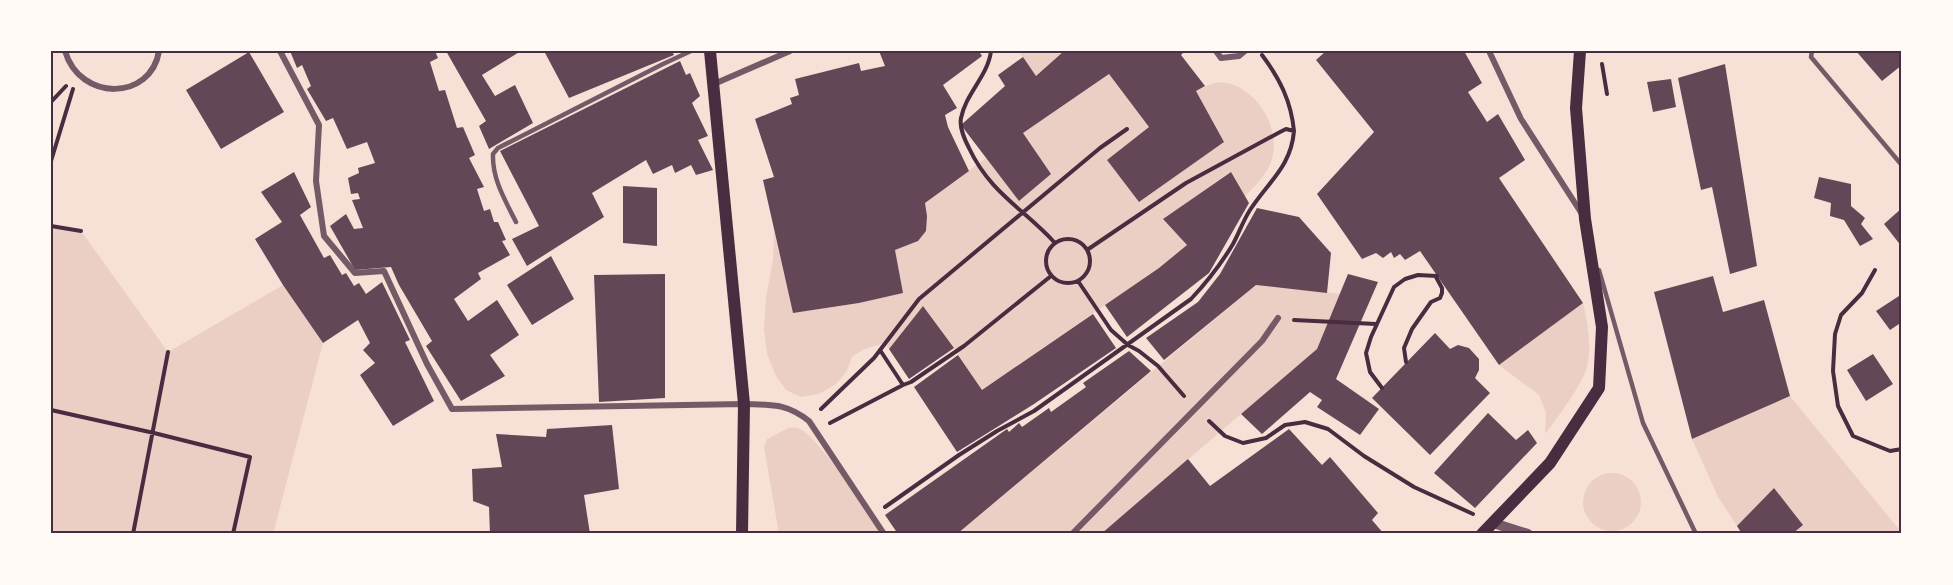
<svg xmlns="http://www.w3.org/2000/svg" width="1953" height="585" font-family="Cabin,sans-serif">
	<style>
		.green { fill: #ebcfc5 }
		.building { fill: #644757 }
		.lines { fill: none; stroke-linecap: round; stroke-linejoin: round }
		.path { stroke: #4a2c40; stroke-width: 4 }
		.service { stroke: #755966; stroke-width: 4.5 }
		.minor { stroke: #755966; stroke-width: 6 }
		.tertiary { stroke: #755966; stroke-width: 10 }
		.secondary { stroke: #4a2c40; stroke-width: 12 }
		.neatline { fill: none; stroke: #4a2c40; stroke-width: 2 }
	</style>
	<rect width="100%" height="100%" fill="#f7e1d7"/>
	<path class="green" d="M 1018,51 L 1064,51 L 1036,76 Z
		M 1109,74 L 1149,127 L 1107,160 L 1139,202 L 1224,142 L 1196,91 C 1206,86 1216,80 1227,83 C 1257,89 1281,128 1272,159 C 1267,174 1256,186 1245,196 L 1230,172 L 1163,219 L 1187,245 L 1159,268 L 982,390 L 954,348 L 923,306 L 889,349 L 885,343 L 864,349 L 852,357 L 847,371 L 836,384 L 819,394 L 801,397 L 786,390 L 776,376 L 767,354 L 764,329 L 766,297 L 773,260 L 774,232 L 793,313 L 859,303 L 902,293 L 895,250 C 929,237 926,238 925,203 L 986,158 L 1019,201 L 1051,174 L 1023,133 Z
		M 51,226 L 81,231 L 168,352 L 283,285 L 323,343 L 273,534 L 51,534 Z
		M 1256,285 L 1341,294 L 1317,349 L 1101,534 L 957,534 Z
		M 1583,303 C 1588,324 1592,345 1587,367 C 1584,382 1556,420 1545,434 L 1546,413 L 1539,395 L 1499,365 Z
		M 1790,396 L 1902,533 L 1902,534 L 1792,534 L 1802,524 L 1774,488 L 1737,526 L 1718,497 L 1692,439 Z
		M 788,428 C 791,428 795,427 798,428 C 817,434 869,514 883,534 L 779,534 L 764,447 L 767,439 Z
		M1583 502a29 29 0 1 1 58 0a29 29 0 1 1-58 0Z"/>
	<path class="building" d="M 290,51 L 435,51 L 438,58 L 430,62 L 439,91 L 445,90 L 457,128 L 463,127 L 475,155 L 469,158 L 484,187 L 477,189 L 484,211 L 490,209 L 494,222 L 498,222 L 506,240 L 502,241 L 510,255 L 478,273 L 481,279 L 454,299 L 468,321 L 497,300 L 519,335 L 490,355 L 505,376 L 461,401 L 426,346 L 432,341 L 399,285 L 391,267 L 355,270 L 330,226 L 346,214 L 354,229 L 363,228 L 352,200 L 360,199 L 358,193 L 351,194 L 348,178 L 359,173 L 358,168 L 375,163 L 367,142 L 347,149 L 333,118 L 326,121 L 307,89 L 311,86 L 302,65 L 297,68 Z
		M 446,51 L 521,51 L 482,75 L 495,96 L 515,85 L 533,123 L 489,149 L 479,126 L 486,121 Z
		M 544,51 L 672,51 L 674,55 L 569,98 Z
		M 879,51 L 979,51 L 982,56 L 943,85 L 957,108 L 945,115 L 948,127 L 969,171 L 925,203 L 927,216 L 926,231 L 918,241 L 895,250 L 903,293 L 859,303 L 793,313 L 763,180 L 774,177 L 755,119 L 792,104 L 790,98 L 799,95 L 795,79 L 859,63 L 861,71 L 885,66 Z
		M 1064,51 L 1185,51 L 1181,55 L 1205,86 L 1196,91 L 1224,142 L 1139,202 L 1107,160 L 1149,127 L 1109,74 L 1023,133 L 1051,174 L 1019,201 L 961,125 L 1005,86 L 998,75 L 1023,57 L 1036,76 Z
		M 1326,51 L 1464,51 L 1482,83 L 1468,92 L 1487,122 L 1498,114 L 1525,160 L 1499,178 L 1583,303 L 1499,365 L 1420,251 L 1405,260 L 1400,254 L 1394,258 L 1391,252 L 1383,258 L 1376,253 L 1362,259 L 1317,194 L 1374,132 L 1316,60 Z
		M 1856,51 L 1902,51 L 1902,65 L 1882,81 Z
		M 249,52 L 284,112 L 221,149 L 186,90 Z
		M 680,61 L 686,75 L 690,73 L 700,96 L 692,103 L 708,136 L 698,140 L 713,170 L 696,175 L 691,165 L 675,173 L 672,165 L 653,174 L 646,160 L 592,193 L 604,217 L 527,266 L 512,239 L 539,226 L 500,151 Z
		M 1725,64 L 1757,266 L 1730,274 L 1712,187 L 1701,190 L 1678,78 Z
		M 1671,79 L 1676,107 L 1653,112 L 1647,82 Z
		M 294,172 L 311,207 L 300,215 L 324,258 L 330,255 L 342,275 L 346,273 L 354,286 L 359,283 L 366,294 L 382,282 L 410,340 L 405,342 L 434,401 L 393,426 L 360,375 L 375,363 L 363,350 L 370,343 L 358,320 L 323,343 L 283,285 L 255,239 L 282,222 L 261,192 Z
		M 1231,172 L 1249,203 L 1209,273 L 1127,337 L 1105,305 L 1159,268 L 1187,245 L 1163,219 Z
		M 1819,177 L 1851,184 L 1851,206 L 1865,218 L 1861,224 L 1873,239 L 1860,246 L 1844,220 L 1830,216 L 1831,203 L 1814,198 Z
		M 623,186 L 657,188 L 657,246 L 623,243 Z
		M 1257,208 L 1299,217 L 1331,253 L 1327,293 L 1256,285 L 1164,360 L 1146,338 L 1198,302 L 1220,274 Z
		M 1902,208 L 1902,247 L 1884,224 Z
		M 551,256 L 574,299 L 532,325 L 507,285 Z
		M 665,274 L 665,398 L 599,402 L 594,275 Z
		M 1348,274 L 1378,282 L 1336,379 L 1379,409 L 1360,435 L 1317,407 L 1322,400 L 1310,392 L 1262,434 L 1241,414 L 1317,349 Z
		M 1713,276 L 1723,312 L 1764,300 L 1790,396 L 1692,439 L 1654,292 Z
		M 1902,294 L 1902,322 L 1890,330 L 1876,311 Z
		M 923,306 L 954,348 L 909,379 L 889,349 Z
		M 1093,314 L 1116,348 L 1034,404 L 957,452 L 914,387 L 958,355 L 982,390 Z
		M 1435,333 L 1450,349 L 1458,345 L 1469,348 L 1479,359 L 1479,370 L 1475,378 L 1490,393 L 1430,455 L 1372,398 Z
		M 1129,351 L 1151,371 L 957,534 L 898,534 L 885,515 L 1007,429 L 1009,432 L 1019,423 L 1022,427 L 1049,408 L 1051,412 L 1086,387 L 1083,383 Z
		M 1873,354 L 1893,384 L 1866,401 L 1847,370 Z
		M 1488,413 L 1516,440 L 1528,430 L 1537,443 L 1475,508 L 1434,473 Z
		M 612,425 L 619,489 L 584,495 L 590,534 L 490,534 L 489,507 L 473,501 L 472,469 L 502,467 L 496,434 L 546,437 L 547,429 Z
		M 1289,429 L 1322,465 L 1330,457 L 1378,513 L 1372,520 L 1384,534 L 1101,534 L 1188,459 L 1210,486 Z
		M 1774,488 L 1803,525 L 1792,534 L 1742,534 L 1737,526 Z"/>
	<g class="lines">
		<path class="path" d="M 991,51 C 988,76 966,93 961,118 C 959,128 965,140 969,148 C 990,193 1024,209 1055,243
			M 1262,55 C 1280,79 1291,101 1294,131
			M 1602,64 L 1607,94
			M 51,102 L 66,86
			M 51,161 L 73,89
			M 51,226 L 81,231
			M1046 261a22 22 0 1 1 44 0a22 22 0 1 1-44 0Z
			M 1875,270 L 1862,293 L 1841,315 L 1835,334 L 1833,371 L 1838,406 L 1853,436 L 1890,451 L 1902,449
			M 1078,281 L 1111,330 L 1128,345 L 1139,351 L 1158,366 L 1184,396
			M 1294,320 L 1376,324
			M 1406,362 L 1404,348 L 1412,329 L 1431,302 L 1440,298 L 1442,293 L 1442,288 L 1436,277
			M 903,385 L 911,382 L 964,346 L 1051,276
			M 1382,388 L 1370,372 L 1366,353 L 1371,337 L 1394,287 L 1405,279 L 1418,275 L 1437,276
			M 821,409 L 874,358 L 919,299 L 1100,148 L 1127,129
			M 51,410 L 154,433 L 250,457 L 233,534
			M 1209,421 L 1225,436 L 1243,443 L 1266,438 L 1285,425 L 1305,422 L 1328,429 L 1364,456 L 1414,487 L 1473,514
			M 830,423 L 903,385 L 880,350
			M 885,507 L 959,455 L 997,431 L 1034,411 L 1191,299 C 1207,282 1221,264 1233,244 C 1239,233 1243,221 1250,210 C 1268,182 1291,167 1294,131 L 1286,129 L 1280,132 L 1186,183 L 1087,250
			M 133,534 L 168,352"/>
		<path class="service" d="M 1812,51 L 1811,57 L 1900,163
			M 516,222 C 505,200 492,179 493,154 L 498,148 L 663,64 L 691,51
			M 1599,270 L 1643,423 L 1696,534"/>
		<path class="minor" d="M 65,51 C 80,102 151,101 159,51
			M 280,51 L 319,125 L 316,181 L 324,236 L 355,273 L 384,271 L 427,364 L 452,409 L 744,404 C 772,405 786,403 809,421 L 884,534
			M 1216,51 L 1221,58 L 1239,56 L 1245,51
			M 1489,51 L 1521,119 L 1582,214
			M 714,84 L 790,51
			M 1072,534 L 1262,341 L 1278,318"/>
		<path class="tertiary" d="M 1493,523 L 1528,534"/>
		<path class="secondary" d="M 710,51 L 744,404 L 742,534
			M 1482,534 L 1550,463 L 1599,388 L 1602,327 L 1585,219 L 1576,108 L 1580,51"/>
	</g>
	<rect width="1953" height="585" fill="none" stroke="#fffaf5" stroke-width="105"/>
	<rect x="52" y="52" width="1848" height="480" class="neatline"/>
</svg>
